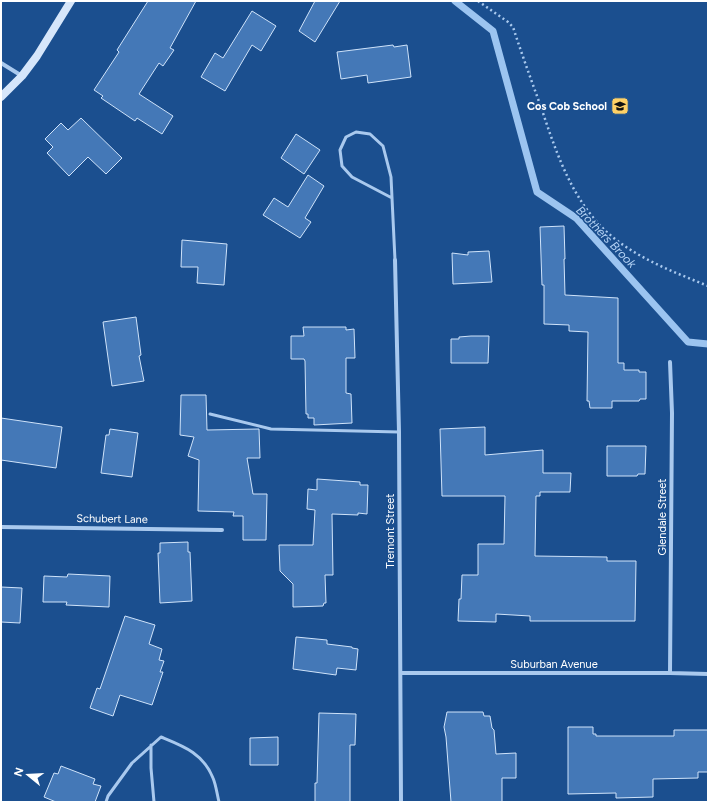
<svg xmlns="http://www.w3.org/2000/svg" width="709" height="803" font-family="Figtree,sans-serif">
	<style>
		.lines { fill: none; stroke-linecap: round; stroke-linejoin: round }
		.stream { stroke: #9cc4f0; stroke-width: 7 }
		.building { fill: #4478b7; stroke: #cfe3fa }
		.path { stroke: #a9c9ee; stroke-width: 2.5; stroke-dasharray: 2 3; stroke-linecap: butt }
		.lane { stroke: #a9c9ee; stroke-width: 3 }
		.street { stroke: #a9c9ee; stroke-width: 4 }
		.secondary { stroke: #d6e6fa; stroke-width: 8 }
		.labels { text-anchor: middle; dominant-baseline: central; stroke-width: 3; stroke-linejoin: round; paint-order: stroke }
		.poi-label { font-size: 11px; font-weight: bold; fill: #fff; stroke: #1b4f8f; text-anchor: end }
		.street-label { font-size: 11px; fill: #fff; stroke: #1b4f8f }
		.water-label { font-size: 12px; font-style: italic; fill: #b5d3f5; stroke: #1b4f8f }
	</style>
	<rect width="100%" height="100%" fill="#1b4f8f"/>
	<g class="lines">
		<path class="stream" d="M 455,1 L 493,31 L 537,192 L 576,218 L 688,342 L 708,344"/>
	</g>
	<path class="building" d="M 148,1 L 196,1 L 170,48 L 174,50 L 163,66 L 159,63 L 139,94 L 173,116 L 162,134 L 137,118 L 135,121 L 101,98 L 103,96 L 94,90 L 119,52 L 117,50 Z
		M 315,1 L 340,1 L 315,42 L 299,31 Z
		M 252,11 L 276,26 L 261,51 L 252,45 L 225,91 L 201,77 L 215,53 L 223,58 Z
		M 393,45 L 394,47 L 407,45 L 411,77 L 368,83 L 367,75 L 341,79 L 337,52 Z
		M 81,118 L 122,158 L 106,174 L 88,157 L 69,176 L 47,153 L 53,147 L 45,139 L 61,123 L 68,130 Z
		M 296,134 L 320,150 L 304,174 L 281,158 Z
		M 308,175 L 324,186 L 305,218 L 311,222 L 300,238 L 263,215 L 274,198 L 288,207 Z
		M 564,226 L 565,259 L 564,259 L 565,295 L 618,298 L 618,363 L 624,363 L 624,370 L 639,370 L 639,372 L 646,372 L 646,399 L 640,399 L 639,401 L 612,401 L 612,408 L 590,408 L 589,401 L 587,401 L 588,332 L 569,331 L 569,325 L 544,324 L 544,285 L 542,285 L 540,227 Z
		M 182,240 L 227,244 L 224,285 L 197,283 L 198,267 L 181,267 Z
		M 489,251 L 492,282 L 453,284 L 452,253 L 468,255 L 468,252 Z
		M 136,317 L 141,355 L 139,356 L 144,381 L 112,386 L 103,322 Z
		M 303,327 L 346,327 L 346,330 L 354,329 L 355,358 L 346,358 L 346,393 L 351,394 L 352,423 L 314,425 L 314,418 L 308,418 L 308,414 L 306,414 L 305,361 L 304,359 L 291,359 L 291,336 L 304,336 Z
		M 471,336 L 489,336 L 488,363 L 451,363 L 451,339 L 459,339 L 459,337 Z
		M 181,395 L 206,395 L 207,430 L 259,429 L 260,458 L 247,458 L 253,494 L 267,494 L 266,540 L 243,540 L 243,516 L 233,516 L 234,512 L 198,511 L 199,460 L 188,456 L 194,437 L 180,435 Z
		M 1,418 L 62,427 L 56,468 L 1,460 Z
		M 485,427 L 485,455 L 543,450 L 543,473 L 571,473 L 570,492 L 540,492 L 540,496 L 536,496 L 535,556 L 607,557 L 607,561 L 636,561 L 635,621 L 530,621 L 530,616 L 496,614 L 496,622 L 458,621 L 459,599 L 461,599 L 462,575 L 478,575 L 478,544 L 504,544 L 505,496 L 442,496 L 440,429 Z
		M 110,429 L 138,433 L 132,477 L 101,473 L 106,435 L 109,435 Z
		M 607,446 L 646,446 L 645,474 L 638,474 L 637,476 L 607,476 Z
		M 317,479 L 360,482 L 360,485 L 368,485 L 367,514 L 358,513 L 358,515 L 332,514 L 333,575 L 325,575 L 326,603 L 324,603 L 323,606 L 293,607 L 293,584 L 280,571 L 279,545 L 313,545 L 315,510 L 307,509 L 308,489 L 317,490 Z
		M 188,542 L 188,552 L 190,552 L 192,601 L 160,603 L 158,553 L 160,553 L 160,543 Z
		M 68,574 L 110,576 L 109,607 L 66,605 L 67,602 L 43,602 L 44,576 L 67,577 Z
		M 1,587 L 22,588 L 20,623 L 1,622 Z
		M 125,616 L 155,625 L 149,644 L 162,649 L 159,660 L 164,661 L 160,672 L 163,672 L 152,705 L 120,695 L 113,716 L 90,708 L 97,688 L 100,689 Z
		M 296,637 L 327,640 L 327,644 L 352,647 L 352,648 L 358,649 L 356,670 L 337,668 L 336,675 L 293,669 Z
		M 447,712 L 483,712 L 484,716 L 490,716 L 492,728 L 494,730 L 496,754 L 516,753 L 516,778 L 502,778 L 502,802 L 451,802 L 446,737 L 444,727 Z
		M 319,713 L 356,714 L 355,745 L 350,745 L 350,802 L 315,802 L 315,783 L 317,783 Z
		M 568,727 L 593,727 L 593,734 L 596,734 L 596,736 L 674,736 L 674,730 L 708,730 L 708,772 L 698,772 L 698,778 L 653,779 L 653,797 L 616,798 L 616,793 L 568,794 Z
		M 278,737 L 278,765 L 250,765 L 250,738 Z
		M 61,766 L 95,779 L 93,784 L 101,786 L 95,802 L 56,802 L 44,797 L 54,773 L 58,774 Z"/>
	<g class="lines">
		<path class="path" d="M 478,1 L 508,22 L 513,27 C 522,55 532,82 542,110 C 557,155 573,202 609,234 C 638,259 674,272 708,286"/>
		<path class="lane" d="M 392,198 L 352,177 L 342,166 L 340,150 L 346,137 L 356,132 L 370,134 L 383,146 L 391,177 L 392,198 L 395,260
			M 210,414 L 271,429 L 399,432
			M 151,745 L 151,768 L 154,802
			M 106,802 L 108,796 L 132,763 L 161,737 C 183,746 203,753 213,778 C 216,785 217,794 219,802"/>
		<path class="street" d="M 1,63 L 22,76
			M 395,260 L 399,432 L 401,802
			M 670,362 L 672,413 L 670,673
			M 1,527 L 222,530
			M 401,673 L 670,673 L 708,674"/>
		<path class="secondary" d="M 1,97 L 22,76 L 37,56 L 71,1"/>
	</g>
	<defs>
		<symbol id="school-square" viewBox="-11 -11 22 22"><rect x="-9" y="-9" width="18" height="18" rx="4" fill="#ffd166" stroke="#1b4f8f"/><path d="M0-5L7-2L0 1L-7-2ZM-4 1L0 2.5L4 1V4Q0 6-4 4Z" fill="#111"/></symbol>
	</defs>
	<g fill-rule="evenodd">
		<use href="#school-square" x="610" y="96" width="20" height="20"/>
	</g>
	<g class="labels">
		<g class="poi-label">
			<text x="607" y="106">Cos Cob School</text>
		</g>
		<g class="street-label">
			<text transform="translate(662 517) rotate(-90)">Glendale Street</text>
			<text transform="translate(112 519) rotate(1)">Schubert Lane</text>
			<text transform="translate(390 531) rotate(-90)">Tremont Street</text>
			<text x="554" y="664">Suburban Avenue</text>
		</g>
		<g class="water-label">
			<text transform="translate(606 237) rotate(46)">Brothers Brook</text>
		</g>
	</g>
	<rect width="709" height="803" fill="none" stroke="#ffffff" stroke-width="4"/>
	<g transform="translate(28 775) rotate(288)" stroke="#1b4f8f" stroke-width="3" paint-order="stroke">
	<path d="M0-3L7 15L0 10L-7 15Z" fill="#ffffff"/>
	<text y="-6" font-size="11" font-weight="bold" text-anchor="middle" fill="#ffffff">N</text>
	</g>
</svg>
